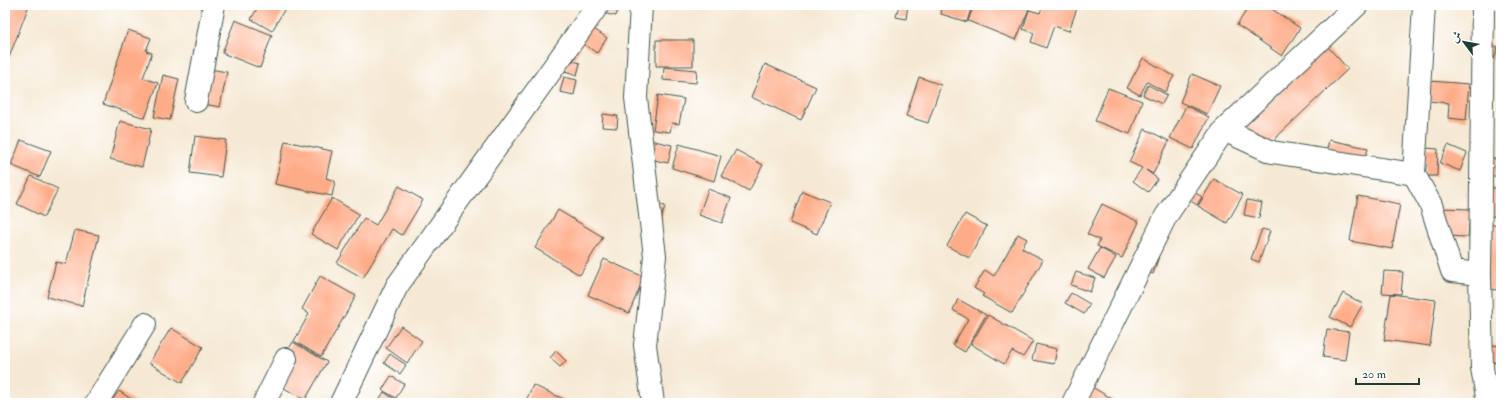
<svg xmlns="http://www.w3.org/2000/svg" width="1506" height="408" font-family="'IM FELL Double Pica',Amiri,serif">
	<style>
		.building { fill: #feab87 }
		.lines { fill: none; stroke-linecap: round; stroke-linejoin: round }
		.minor-casing { stroke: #3f574c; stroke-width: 24 }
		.minor { stroke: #fff; stroke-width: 22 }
	</style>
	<rect width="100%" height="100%" fill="#fff"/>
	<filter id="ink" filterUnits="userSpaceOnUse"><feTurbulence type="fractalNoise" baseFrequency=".025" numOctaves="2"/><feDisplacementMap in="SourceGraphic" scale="8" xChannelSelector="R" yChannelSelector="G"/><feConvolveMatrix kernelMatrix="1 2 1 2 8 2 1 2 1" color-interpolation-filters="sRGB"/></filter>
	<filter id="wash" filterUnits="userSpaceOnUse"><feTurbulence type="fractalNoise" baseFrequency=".012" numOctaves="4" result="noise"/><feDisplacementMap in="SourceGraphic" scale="16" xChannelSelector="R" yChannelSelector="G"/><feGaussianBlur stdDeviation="0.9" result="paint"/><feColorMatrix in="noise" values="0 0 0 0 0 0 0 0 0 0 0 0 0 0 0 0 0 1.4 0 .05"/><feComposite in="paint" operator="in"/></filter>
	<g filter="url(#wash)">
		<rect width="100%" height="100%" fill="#f6e9d4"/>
		<g id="blocks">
			<path class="building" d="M 5,5 L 29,5 L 5,68 Z
				M 259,5 L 287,5 L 272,31 L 251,19 Z
				M 594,5 L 619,5 L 616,16 L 593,11 Z
				M 899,5 L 908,5 L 906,19 L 896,17 Z
				M 943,5 L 972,5 L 967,22 L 941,14 Z
				M 974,5 L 1019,5 L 1029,9 L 1016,40 L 968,21 Z
				M 1043,5 L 1068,5 L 1077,8 L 1069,31 L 1054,26 L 1046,48 L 1031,42 L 1034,33 L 1023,29 L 1029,10 L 1040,13 Z
				M 1250,5 L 1266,5 L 1300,28 L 1282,56 L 1237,25 Z
				M 235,20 L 272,35 L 260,68 L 222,53 Z
				M 584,22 L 607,38 L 597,53 L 574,38 Z
				M 128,30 L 151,38 L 146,51 L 152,53 L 143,78 L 158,83 L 145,118 L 103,104 Z
				M 656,40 L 693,40 L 693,66 L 656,66 Z
				M 572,44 L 580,49 L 573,61 L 580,63 L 577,75 L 565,71 L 568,59 L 573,61 L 565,56 Z
				M 1488,44 L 1498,47 L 1494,60 L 1484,57 Z
				M 1328,47 L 1348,69 L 1263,150 L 1242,128 Z
				M 1143,58 L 1174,76 L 1165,92 L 1147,82 L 1140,95 L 1127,88 Z
				M 765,64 L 816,87 L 801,120 L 751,97 Z
				M 198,67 L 227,72 L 220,107 L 191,102 Z
				M 664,67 L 697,70 L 696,83 L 663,80 Z
				M 1192,74 L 1220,86 L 1207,114 L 1180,102 Z
				M 163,75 L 179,79 L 170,120 L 154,117 Z
				M 564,77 L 577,80 L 574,95 L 560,92 Z
				M 919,77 L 941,85 L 928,123 L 906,116 Z
				M 1430,81 L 1469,84 L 1466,120 L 1448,118 L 1449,103 L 1428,101 Z
				M 1148,85 L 1167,95 L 1162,104 L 1143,95 Z
				M 1108,88 L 1142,101 L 1130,134 L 1095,121 Z
				M 658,95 L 684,99 L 679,124 L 672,123 L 670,132 L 653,130 Z
				M 1186,106 L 1209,117 L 1193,149 L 1170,138 Z
				M 603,114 L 618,116 L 617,128 L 602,127 Z
				M 120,121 L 151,129 L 142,167 L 110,159 Z
				M 1145,129 L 1169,141 L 1153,174 L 1146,170 L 1158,179 L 1148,192 L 1133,181 L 1142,168 L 1129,162 Z
				M 195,136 L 226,140 L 221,177 L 190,173 Z
				M 21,140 L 51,151 L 40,177 L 11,165 Z
				M 650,140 L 672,145 L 668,163 L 645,158 Z
				M 1329,140 L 1368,148 L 1363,170 L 1324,163 Z
				M 285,141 L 332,151 L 326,178 L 335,181 L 332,196 L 275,184 Z
				M 679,144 L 721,156 L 714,181 L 672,168 Z
				M 1448,145 L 1467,153 L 1460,171 L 1440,163 Z
				M 1426,148 L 1438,149 L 1437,176 L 1425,176 Z
				M 736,150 L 763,165 L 749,191 L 721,176 Z
				M 1489,158 L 1501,160 L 1501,177 L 1487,175 Z
				M 31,176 L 58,189 L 44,217 L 17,204 Z
				M 1214,179 L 1243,195 L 1227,223 L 1198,206 Z
				M 399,186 L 423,200 L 402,235 L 392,229 L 363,278 L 337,263 L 364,218 L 376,225 Z
				M 1482,186 L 1501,189 L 1499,217 L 1478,214 Z
				M 1188,188 L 1202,197 L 1197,205 L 1183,196 Z
				M 708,189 L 731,198 L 722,223 L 699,215 Z
				M 802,191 L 830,202 L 817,234 L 790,223 Z
				M 1358,196 L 1400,204 L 1392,249 L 1350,241 Z
				M 332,198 L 359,214 L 338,250 L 311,234 Z
				M 1247,200 L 1262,203 L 1259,218 L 1244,215 Z
				M 654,203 L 665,206 L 660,224 Z
				M 1102,204 L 1139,222 L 1122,258 L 1097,246 L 1100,240 L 1087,234 Z
				M 1440,208 L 1470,209 L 1468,237 L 1439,236 Z
				M 558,210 L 603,237 L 580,275 L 535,248 Z
				M 965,214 L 987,226 L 969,258 L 947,246 Z
				M 1485,224 L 1501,225 L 1501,290 L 1481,289 Z
				M 1262,229 L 1270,231 L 1259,262 L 1251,259 Z
				M 75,230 L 99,235 L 82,306 L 47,297 L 56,262 L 66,264 Z
				M 1018,234 L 1027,239 L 1022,248 L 1043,260 L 1012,313 L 982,296 L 984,294 L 974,288 L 985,270 L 994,276 Z
				M 1100,248 L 1116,257 L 1104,278 L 1088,269 Z
				M 1149,252 L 1159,256 L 1153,274 L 1143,270 Z
				M 604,259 L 644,277 L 629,313 L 588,295 Z
				M 1384,271 L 1403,272 L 1401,294 L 1382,293 Z
				M 1076,272 L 1095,278 L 1090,292 L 1071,285 Z
				M 320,276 L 356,296 L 321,357 L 294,341 L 309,314 L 302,309 Z
				M 1071,293 L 1090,304 L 1084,314 L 1065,303 Z
				M 1343,293 L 1363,304 L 1350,327 L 1330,317 Z
				M 1391,294 L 1436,300 L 1430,346 L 1384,340 Z
				M 958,299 L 986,315 L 965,352 L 953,345 L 968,319 L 953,310 Z
				M 988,315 L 1033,341 L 1023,357 L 1012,351 L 1004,364 L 971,344 Z
				M 401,326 L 422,341 L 407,363 L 386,348 Z
				M 171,328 L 203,347 L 182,383 L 149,363 Z
				M 1327,329 L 1349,332 L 1345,360 L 1323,357 Z
				M 293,342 L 327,362 L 305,400 L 270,380 Z
				M 1036,344 L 1057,349 L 1054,364 L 1032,360 Z
				M 1483,344 L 1501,346 L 1501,363 L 1482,362 Z
				M 556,351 L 566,361 L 560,367 L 550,358 Z
				M 390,354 L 406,365 L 400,374 L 384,363 Z
				M 391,376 L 404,384 L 396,398 L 382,390 Z
				M 1087,384 L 1119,403 L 1076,403 Z
				M 533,385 L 572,403 L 525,403 Z
				M 119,391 L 137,403 L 110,403 Z
				M 384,392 L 400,403 L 377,403 Z"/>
		</g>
	</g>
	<g filter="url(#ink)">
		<use href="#blocks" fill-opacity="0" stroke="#3f574c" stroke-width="1"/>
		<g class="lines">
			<defs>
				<path id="minor" d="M 641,5 L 636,98 L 655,256 L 645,345 L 653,403
					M 1424,5 L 1414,174 L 1431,205 L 1452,271 L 1480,274
					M 1483,5 L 1480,274 L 1482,368 L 1488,403
					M 196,101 L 214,5
					M 1224,130 L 1272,152 L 1414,174
					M 96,403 L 145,324
					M 264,403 L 286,359
					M 341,403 L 397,286 L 598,5
					M 1073,403 L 1166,216 L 1224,130 L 1357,5"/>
			</defs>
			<use href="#minor" class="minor-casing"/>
			<use href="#minor" class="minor"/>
		</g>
	</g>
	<rect width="1506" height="408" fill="none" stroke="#fff" stroke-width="20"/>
	<g transform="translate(1464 42) rotate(302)" stroke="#ffffff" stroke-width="3" paint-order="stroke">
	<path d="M0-3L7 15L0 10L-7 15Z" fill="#1f3d34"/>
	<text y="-6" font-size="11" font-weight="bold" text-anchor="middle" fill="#1f3d34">ش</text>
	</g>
	<path d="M1356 378v6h63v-6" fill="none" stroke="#1f3d34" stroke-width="2"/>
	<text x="1362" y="378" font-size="12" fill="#1f3d34" stroke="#ffffff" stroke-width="3" paint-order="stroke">20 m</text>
</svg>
